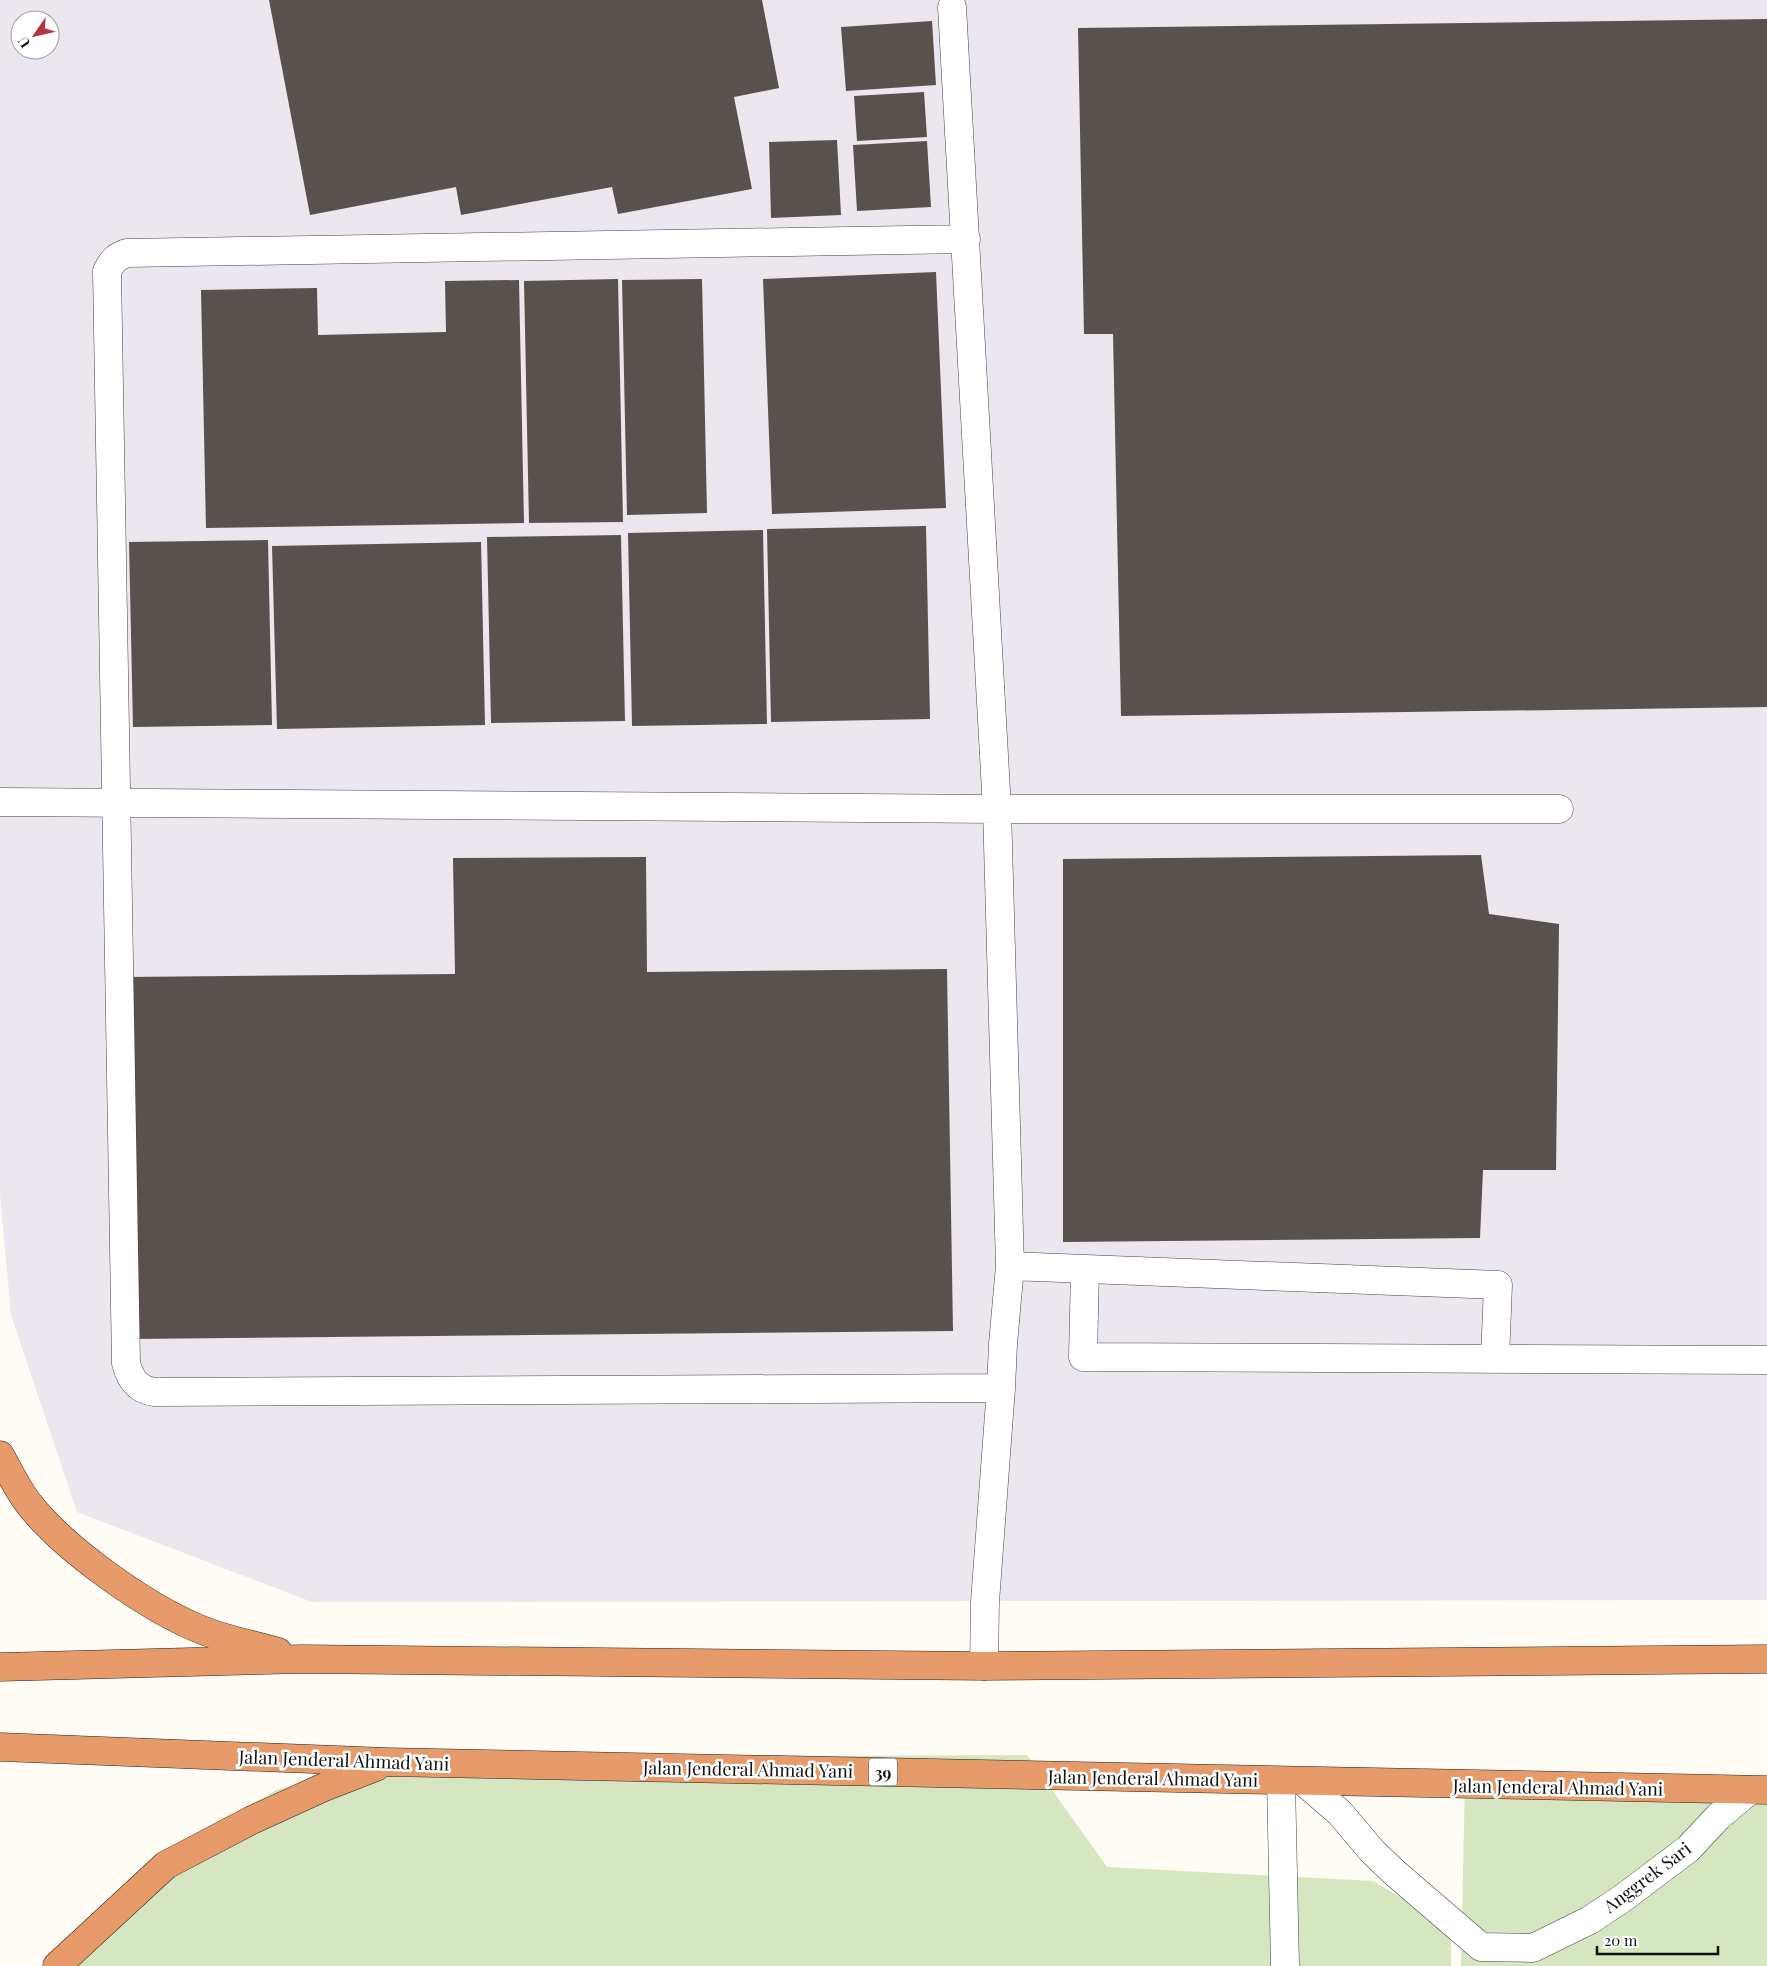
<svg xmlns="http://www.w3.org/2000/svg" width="1767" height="1966" font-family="'Playfair Display',serif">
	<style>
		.industrial { fill: #ece6ee; fill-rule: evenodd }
		.green { fill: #d6e6c0 }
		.building { fill: #58514e }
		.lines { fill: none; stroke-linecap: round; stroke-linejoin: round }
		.minor-casing { stroke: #434343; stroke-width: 29 }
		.highway-casing { stroke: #212121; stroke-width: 29 }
		.minor { stroke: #fff; stroke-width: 28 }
		.highway { stroke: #e79b6a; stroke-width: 28 }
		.labels { text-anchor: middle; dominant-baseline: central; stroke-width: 5; stroke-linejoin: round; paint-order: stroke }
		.shield { fill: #fff; stroke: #585858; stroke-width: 1 }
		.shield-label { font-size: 16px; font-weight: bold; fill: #101010 }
		.street-label { font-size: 18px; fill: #101010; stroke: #fff }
	</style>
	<rect width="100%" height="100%" fill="#fefcf5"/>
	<path class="industrial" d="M 0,0 L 1767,0 L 1767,1600 L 312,1602 L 77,1512 L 11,1315 L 0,1194 ZM 20,20 L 50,20 L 50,50 L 20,50 Z"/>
	<path class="green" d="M 1027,1755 L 1107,1867 L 1373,1881 L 1451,1928 L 1451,1966 L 78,1966 L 193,1839 L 278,1789 L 514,1758 Z
		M 1767,1780 L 1767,1966 L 1461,1966 L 1465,1781 Z"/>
	<path class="building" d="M 269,0 L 762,0 L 779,88 L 734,97 L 752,189 L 618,214 L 612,187 L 461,215 L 456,187 L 310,215 Z
		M 1767,19 L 1767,707 L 1121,716 L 1113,334 L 1084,334 L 1078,28 Z
		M 932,21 L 936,85 L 846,91 L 841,27 Z
		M 924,92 L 927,137 L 857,141 L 854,96 Z
		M 837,140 L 841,215 L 771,218 L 769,142 Z
		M 927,141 L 931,207 L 857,211 L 853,145 Z
		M 936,272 L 946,508 L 772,514 L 763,279 Z
		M 618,279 L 623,522 L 529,523 L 524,281 Z
		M 702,279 L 707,513 L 627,515 L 622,280 Z
		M 519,280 L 524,523 L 206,528 L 201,290 L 317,288 L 318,335 L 446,332 L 445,281 Z
		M 926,526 L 930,719 L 771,722 L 767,529 Z
		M 763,530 L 767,724 L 632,726 L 628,533 Z
		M 621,535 L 625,721 L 491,723 L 487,537 Z
		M 268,540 L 272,725 L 133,727 L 129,542 Z
		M 481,542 L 485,725 L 277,729 L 272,546 Z
		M 1481,855 L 1489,914 L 1559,924 L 1556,1170 L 1483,1170 L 1480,1238 L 1063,1242 L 1063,859 Z
		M 646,857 L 647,972 L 947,969 L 953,1331 L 132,1339 L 127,977 L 455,974 L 453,858 Z"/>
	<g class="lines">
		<defs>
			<path id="minor" d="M 952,7 L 997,809 L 1010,1266 L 1003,1344 L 1001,1388 L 985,1602 L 984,1666
				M 966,239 L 127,253 C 117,256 112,261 107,271 L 126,1363 C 130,1379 138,1390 155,1392 L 1001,1388
				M 0,802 L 997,809 L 1559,809
				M 1010,1266 L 1498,1285 L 1495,1359
				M 1085,1270 L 1083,1357 L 1767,1360
				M 1281,1781 L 1285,1966
				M 1304,1782 L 1340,1813 L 1372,1851 L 1395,1873 L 1481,1947 L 1533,1948 L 1590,1920 L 1623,1898 L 1688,1849 L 1718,1817 L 1750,1790"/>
			<path id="highway" d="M 0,1455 C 9,1471 18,1490 29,1504 C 64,1549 145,1606 197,1628 C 222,1639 251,1644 278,1652
				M 0,1667 L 302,1659 L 984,1666 L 1767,1659
				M 0,1747 L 387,1762 L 1767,1790
				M 57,1966 L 166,1865 L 252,1820 L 322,1788 L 376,1767"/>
		</defs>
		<use href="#minor" class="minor-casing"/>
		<use href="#highway" class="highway-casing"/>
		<use href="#minor" class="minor"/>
		<use href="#highway" class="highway"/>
	</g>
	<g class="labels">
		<rect class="shield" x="869" y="1758.5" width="28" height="27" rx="4"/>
		<g class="shield-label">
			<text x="883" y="1772">39</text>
		</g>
		<g class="street-label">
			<text transform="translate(344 1760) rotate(2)">Jalan Jenderal Ahmad Yani</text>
			<text transform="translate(748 1769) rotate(1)">Jalan Jenderal Ahmad Yani</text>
			<text transform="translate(1153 1778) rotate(1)">Jalan Jenderal Ahmad Yani</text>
			<text transform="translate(1558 1787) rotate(1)">Jalan Jenderal Ahmad Yani</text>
			<text transform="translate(1647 1877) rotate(-37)">Anggrek Sari</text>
		</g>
	</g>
	<g transform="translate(35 35) rotate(236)"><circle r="24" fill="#ffffff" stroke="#9f9f9f"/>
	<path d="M0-4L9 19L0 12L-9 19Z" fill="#b53442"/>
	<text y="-8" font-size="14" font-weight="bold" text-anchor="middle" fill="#101010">U</text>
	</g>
	<path d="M1597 1946v8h121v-8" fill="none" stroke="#101010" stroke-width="2.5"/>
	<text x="1604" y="1946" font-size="15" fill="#101010" stroke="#ffffff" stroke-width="4" paint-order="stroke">20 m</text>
</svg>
